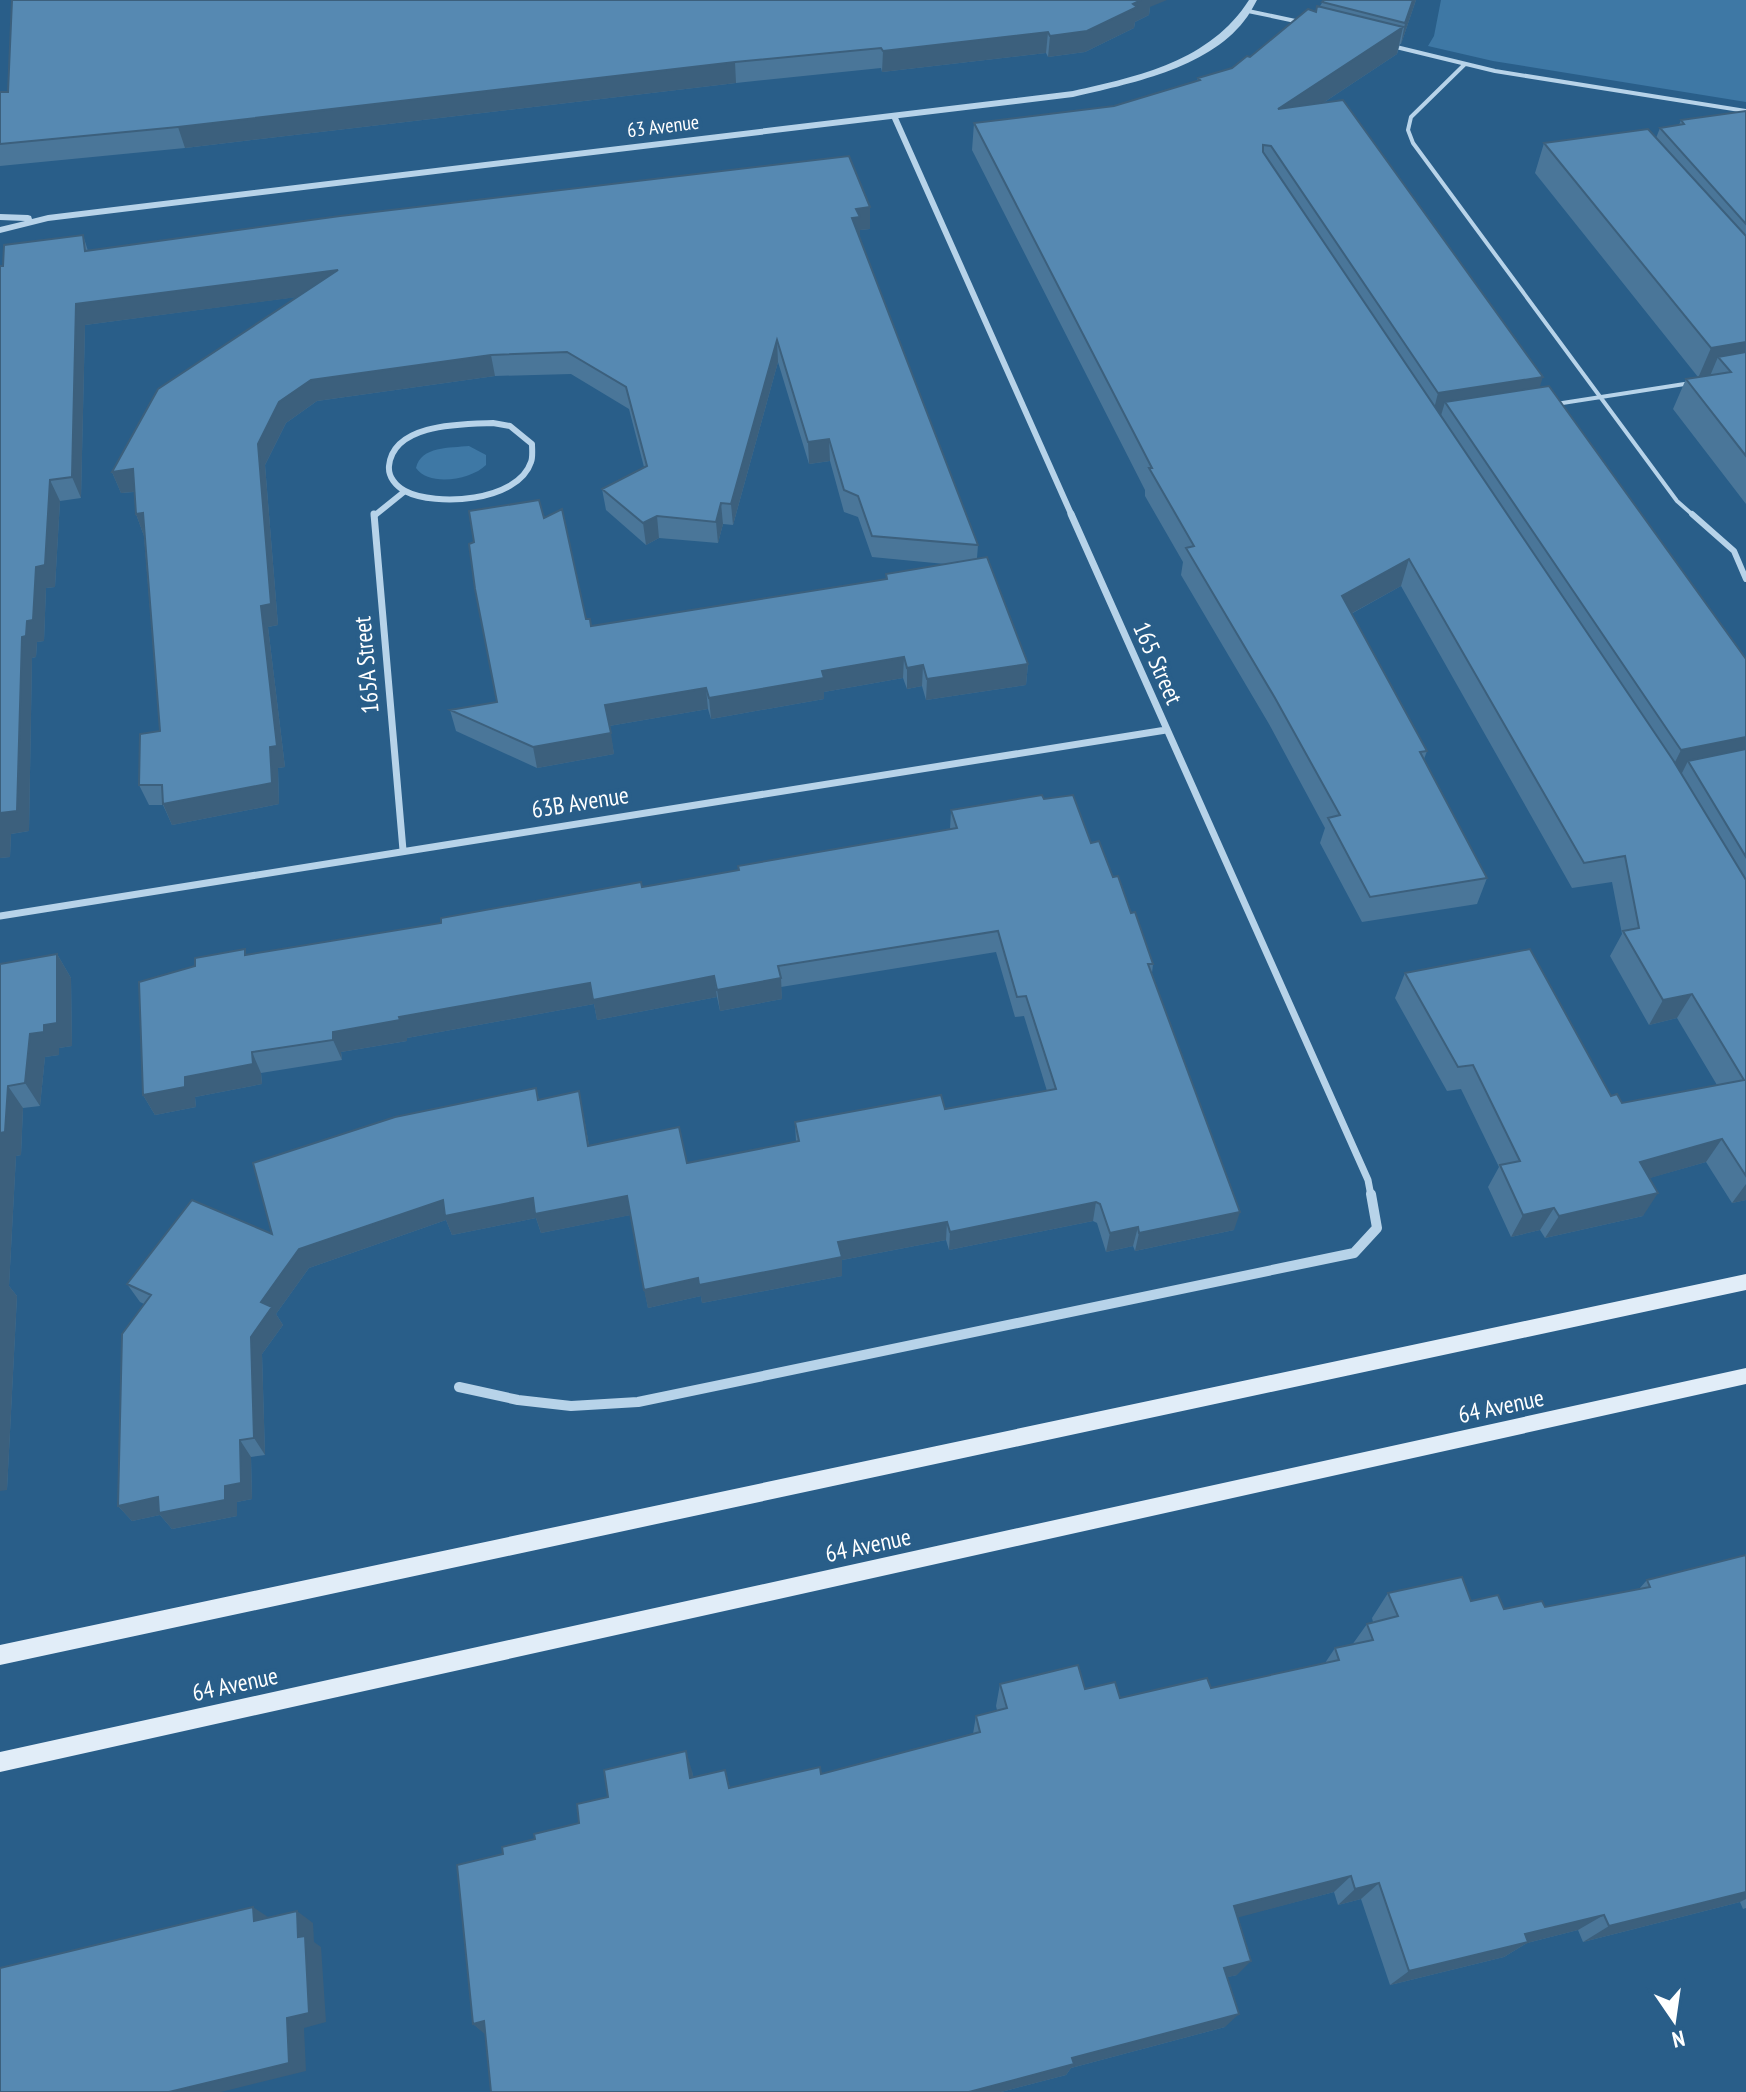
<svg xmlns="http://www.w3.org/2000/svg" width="1746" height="2092" font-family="'PT Sans Narrow',sans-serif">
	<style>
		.green { fill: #3e78a5 }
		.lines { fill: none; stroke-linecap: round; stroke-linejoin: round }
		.service-far1 { stroke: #b7d3e9; stroke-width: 4 }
		.service { stroke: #b7d3e9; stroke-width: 6 }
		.minor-far2 { stroke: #b7d3e9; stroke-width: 6 }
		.minor-far1 { stroke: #b7d3e9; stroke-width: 7 }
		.minor { stroke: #b7d3e9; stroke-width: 10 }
		.tertiary { fill: #b7d3e9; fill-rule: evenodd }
		.secondary { fill: #e1edf8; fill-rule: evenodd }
		.wall { fill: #4a7699 }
		.shaded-wall { fill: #3c607d }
		.building { fill: #5689b2; stroke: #3c607d; stroke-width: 2 }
		.labels { text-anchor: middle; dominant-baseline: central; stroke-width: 8; stroke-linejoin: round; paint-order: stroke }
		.far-street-label { font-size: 20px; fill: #fff; stroke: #295e89 }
		.street-label { font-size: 24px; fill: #fff; stroke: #295e89 }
	</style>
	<rect width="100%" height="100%" fill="#295e89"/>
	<path class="green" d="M 1441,0 L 1746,0 L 1746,102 L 1493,61 L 1428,46 L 1434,36 Z
		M 469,446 L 486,455 L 486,465 C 471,480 429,487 416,468 C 421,446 450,448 469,446 Z"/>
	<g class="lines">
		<path class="service-far1" d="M 1248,11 L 1300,22
			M 1392,46 L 1495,71 L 1746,111
			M 1464,65 L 1411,117 L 1408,130 L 1413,143 L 1677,501 L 1694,516
			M 1556,404 L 1691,383"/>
		<path class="service" d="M 1692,514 L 1734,551 L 1746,579"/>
		<path class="minor-far2" d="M 894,116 L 1072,516
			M 493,423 L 510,426 L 532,444 C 532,449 533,457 531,462 C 518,502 435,507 405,491 C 396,486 388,477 389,466 C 393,423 462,424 493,423 Z
			M 374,516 L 405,491"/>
		<path class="minor-far1" d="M 374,514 L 403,850
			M 1071,514 L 1368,1180 L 1371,1196
			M 0,916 L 1166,730"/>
		<path class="minor" d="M 459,1387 L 518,1400 L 571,1406 L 638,1402 L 1354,1253 L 1377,1228 L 1371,1194"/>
		<path class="tertiary" d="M 1249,0 L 1257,0 C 1253,7 1249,15 1244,21 C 1207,69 1128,84 1073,97 L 48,221 L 0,233 L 0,227 L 25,221 L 0,220 L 0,214 L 28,215 L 31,216 L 32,219 L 48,215 L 1073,91 C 1140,76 1210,61 1249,0 Z"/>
		<path class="secondary" d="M 1746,1274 L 1746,1290 L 0,1665 L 0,1645 Z
			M 1746,1368 L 1746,1384 L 0,1772 L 0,1752 Z"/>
	</g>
	<path class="wall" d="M 1324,0 L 1416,0 L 1401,44 L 1400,44 L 1397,54 L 1323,103 L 1746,659 L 1746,1200 L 1732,1203 L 1706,1162 L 1649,1178 L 1643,1216 L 1545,1238 L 1540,1230 L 1511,1237 L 1488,1187 L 1499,1167 L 1461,1089 L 1447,1091 L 1395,998 L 1405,973 L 1622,1103 L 1717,1085 L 1677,1018 L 1649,1025 L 1610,956 L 1622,934 L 1612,882 L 1572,888 L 1401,586 L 1351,614 L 1427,751 L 1424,759 L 1487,878 L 1477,904 L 1362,922 L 1320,843 L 1325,828 L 1269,724 L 1181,575 L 1183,562 L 1145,496 L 1145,490 L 972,150 L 974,123 L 1114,106 L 1197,81 L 1198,78 L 1232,68 L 1250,57 L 1316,12 Z
		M 1150,7 L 1149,15 L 1135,22 L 1134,28 L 1085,52 L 1048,57 L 1046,53 L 882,72 L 881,68 L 736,83 L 185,148 L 0,166 L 0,92 Z
		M 1746,111 L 1746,504 L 1673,409 L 1686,379 L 1698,377 L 1535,173 L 1544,143 L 1656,138 L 1660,128 L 1679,125 L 1681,120 Z
		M 870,207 L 870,229 L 860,230 L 860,238 L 978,545 L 977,558 L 1028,664 L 1026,685 L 926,700 L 922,686 L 907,689 L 903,678 L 824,692 L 824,699 L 711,719 L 708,709 L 609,726 L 614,754 L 537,768 L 456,731 L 450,710 L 497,702 L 544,518 L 586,619 L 591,626 L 886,579 L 886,574 L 945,564 L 872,557 L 858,517 L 844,512 L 830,461 L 809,464 L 778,362 L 733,525 L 723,524 L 718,543 L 659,538 L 646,545 L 606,510 L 602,489 L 644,467 L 629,409 L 571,374 L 495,376 L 317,401 L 286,423 L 265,465 L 278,625 L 268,627 L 285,767 L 278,768 L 279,804 L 172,825 L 163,805 L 149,805 L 139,785 L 160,731 L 144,536 L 136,514 L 134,492 L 121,493 L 112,472 L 296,297 L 85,325 L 81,498 L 60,501 L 55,587 L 46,588 L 44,641 L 37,642 L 36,657 L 32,658 L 29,831 L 11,834 L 10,857 L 0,858 L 83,235 L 88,251 Z
		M 1044,799 L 1091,843 L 1113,877 L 1153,964 L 1152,973 L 1234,1230 L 1135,1251 L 1133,1246 L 1106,1252 L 1097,1223 L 1093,1221 L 949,1250 L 946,1240 L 842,1260 L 842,1276 L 702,1303 L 701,1296 L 648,1308 L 630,1215 L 541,1233 L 536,1218 L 452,1235 L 446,1220 L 309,1268 L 276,1314 L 283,1325 L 262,1354 L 265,1455 L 251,1457 L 252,1499 L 237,1502 L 237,1516 L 172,1529 L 160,1515 L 132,1521 L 118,1506 L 144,1304 L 140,1302 L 127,1284 L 272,1234 L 536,1088 L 539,1100 L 579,1091 L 589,1145 L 687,1163 L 796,1142 L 795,1122 L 945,1109 L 1047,1091 L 1024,1016 L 1015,1017 L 996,952 L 781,987 L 782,999 L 720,1011 L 717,997 L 597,1020 L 594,1004 L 407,1038 L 407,1041 L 341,1052 L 342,1060 L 261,1073 L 262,1084 L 195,1097 L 196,1107 L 155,1115 L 143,1095 L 195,966 L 247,955 L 441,923 L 739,870 L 950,829 L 951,810 Z
		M 57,954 L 71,978 L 72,1046 L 59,1048 L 59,1055 L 45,1057 L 40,1106 L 23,1108 L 21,1155 L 16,1156 L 9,1286 L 17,1296 L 7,1490 L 0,964 Z
		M 1746,1555 L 1746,1908 L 1743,1909 L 1740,1902 L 1583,1942 L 1578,1930 L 1527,1943 L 1504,1957 L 1390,1985 L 1361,1899 L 1338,1905 L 1334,1892 L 1237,1917 L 1237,1975 L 1227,1977 L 1225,2027 L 1071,2068 L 1066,2075 L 1001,2092 L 491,2092 L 486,2034 L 473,2024 L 503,1854 L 535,1839 L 579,1823 L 608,1797 L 692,1771 L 693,1778 L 725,1770 L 730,1788 L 821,1774 L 973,1734 L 976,1716 L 997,1710 L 996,1706 L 1000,1684 L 1085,1689 L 1120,1698 L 1211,1688 L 1325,1663 L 1335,1648 L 1352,1645 L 1367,1624 L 1373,1622 L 1372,1618 L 1388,1593 L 1471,1601 L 1504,1609 L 1545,1607 L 1639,1589 L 1647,1580 Z"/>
	<path class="shaded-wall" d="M 1141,0 L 1167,0 L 1150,7 L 1149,15 L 1135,22 L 1134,28 L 1085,52 L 1048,57 L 1050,36 Z
		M 1413,0 L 1416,0 L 1401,44 L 1405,23 Z
		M 1403,27 L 1397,54 L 1273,136 L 1278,109 Z
		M 1048,32 L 1046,53 L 882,72 L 883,51 Z
		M 735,62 L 736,83 L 185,148 L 178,127 Z
		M 870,207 L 870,229 L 860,230 L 860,239 L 852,218 L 856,209 Z
		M 338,270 L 344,291 L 85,325 L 81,498 L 72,477 L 76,304 Z
		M 777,340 L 778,362 L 733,525 L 731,504 Z
		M 1746,342 L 1746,368 L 1718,357 L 1710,376 L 1698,378 L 1711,348 Z
		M 491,355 L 495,376 L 317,401 L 286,423 L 265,465 L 278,625 L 268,627 L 285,767 L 278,768 L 279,804 L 172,825 L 163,804 L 261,606 L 258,444 L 279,402 L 311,380 Z
		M 1543,377 L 1534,404 L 1445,402 L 1440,419 L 1431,421 L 1438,393 Z
		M 829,439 L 830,461 L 809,464 L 808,442 Z
		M 133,469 L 142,491 L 121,493 L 112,472 Z
		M 50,480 L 60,501 L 55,587 L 46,588 L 44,641 L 37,642 L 36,657 L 32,658 L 29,831 L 11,834 L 10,857 L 0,858 L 0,813 L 22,637 L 27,621 Z
		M 721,503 L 723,524 L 718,543 L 716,522 Z
		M 143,513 L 144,536 L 136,514 Z
		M 657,516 L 659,538 L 646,545 L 643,523 Z
		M 1409,559 L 1401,586 L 1334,623 L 1342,596 Z
		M 904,657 L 903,678 L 824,692 L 824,699 L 711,719 L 709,698 L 822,671 Z
		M 1028,664 L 1026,685 L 926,700 L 927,679 Z
		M 923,665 L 922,686 L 907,689 L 907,668 Z
		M 706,688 L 708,709 L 609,726 L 605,705 Z
		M 611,733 L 614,754 L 537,768 L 533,747 Z
		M 1746,737 L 1746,758 L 1688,761 L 1682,773 L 1668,776 L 1681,750 Z
		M 57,954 L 71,978 L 72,1046 L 59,1048 L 59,1055 L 45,1057 L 40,1106 L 25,1083 L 30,1034 L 44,1025 Z
		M 714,976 L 717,997 L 597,1020 L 594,1004 L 407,1038 L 407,1041 L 341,1052 L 342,1060 L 333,1040 L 333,1032 L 399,1017 L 590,983 Z
		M 781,978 L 782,999 L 720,1011 L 717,990 Z
		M 1692,994 L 1677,1018 L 1649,1025 L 1663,1000 Z
		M 252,1052 L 261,1073 L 262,1084 L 195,1097 L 196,1107 L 155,1115 L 143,1095 L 185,1077 Z
		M 8,1086 L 23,1108 L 21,1155 L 16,1156 L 9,1286 L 17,1296 L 7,1490 L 0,1491 L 0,1133 Z
		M 579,1091 L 583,1111 L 592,1165 L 588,1146 Z
		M 1722,1139 L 1706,1162 L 1626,1185 L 1640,1162 Z
		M 1746,1184 L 1746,1200 L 1732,1203 Z
		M 1658,1193 L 1643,1216 L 1545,1238 L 1559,1216 Z
		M 627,1196 L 631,1215 L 541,1233 L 536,1218 L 452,1235 L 446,1220 L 309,1268 L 276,1314 L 283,1325 L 262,1354 L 265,1455 L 254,1438 L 251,1337 L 261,1302 L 299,1249 L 443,1200 Z
		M 1096,1202 L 1093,1221 L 949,1250 L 950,1232 Z
		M 1554,1208 L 1540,1230 L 1511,1237 L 1523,1215 Z
		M 1240,1212 L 1234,1230 L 1135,1251 L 1139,1233 Z
		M 947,1222 L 946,1240 L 842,1260 L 842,1276 L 702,1303 L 699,1285 L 838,1242 Z
		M 1138,1227 L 1133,1246 L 1106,1252 L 1110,1233 Z
		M 698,1278 L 701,1296 L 648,1308 L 644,1290 Z
		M 240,1440 L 251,1457 L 252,1499 L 237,1502 L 237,1516 L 172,1529 L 160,1515 L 132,1521 L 118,1506 L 158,1497 Z
		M 686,1751 L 692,1771 L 697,1798 L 690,1778 Z
		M 1351,1876 L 1334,1892 L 1221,1922 L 1234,1906 Z
		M 1379,1883 L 1361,1899 L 1338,1905 L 1355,1889 Z
		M 1746,1892 L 1746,1899 L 1740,1902 L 1583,1942 L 1609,1926 Z
		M 253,1907 L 271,1919 L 254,1921 Z
		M 297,1911 L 313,1923 L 314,1942 L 321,1947 L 326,2022 L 304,2028 L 306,2071 L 221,2092 L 169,2092 L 287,2018 L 298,1937 Z
		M 1604,1915 L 1578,1930 L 1527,1943 L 1504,1957 L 1390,1985 L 1409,1971 L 1525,1934 Z
		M 1251,1961 L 1237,1975 L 1211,1981 L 1224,1968 Z
		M 1239,2014 L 1225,2027 L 1071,2068 L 1066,2075 L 1001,2092 L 969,2092 L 1072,2058 Z
		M 484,2021 L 487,2036 L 473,2024 Z"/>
	<path class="building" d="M 12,0 L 1141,0 L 1133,4 L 1137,7 L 1087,31 L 1050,36 L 1048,32 L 883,51 L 881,48 L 735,62 L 178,127 L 0,144 L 0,92 L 8,92 Z
		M 1324,0 L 1413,0 L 1405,23 L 1322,2 Z
		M 1317,6 L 1403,27 L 1278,109 L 1343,100 L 1543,377 L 1438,393 L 1271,146 L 1263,145 L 1263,152 L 1673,760 L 1746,880 L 1746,1176 L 1722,1139 L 1640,1162 L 1658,1193 L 1559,1216 L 1554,1208 L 1523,1215 L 1500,1165 L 1520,1161 L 1473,1065 L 1458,1067 L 1405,973 L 1530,949 L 1611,1096 L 1617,1094 L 1622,1103 L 1744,1080 L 1692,994 L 1663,1000 L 1623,931 L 1639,928 L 1625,856 L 1584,863 L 1409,559 L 1342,596 L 1427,751 L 1420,752 L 1487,878 L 1370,897 L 1328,818 L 1340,815 L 1275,698 L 1186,548 L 1194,546 L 1149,468 L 1152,468 L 974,123 L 1114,106 L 1200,80 L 1198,78 L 1232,68 L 1247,56 L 1250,57 L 1308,9 L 1316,12 Z
		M 1746,111 L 1746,224 L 1660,128 L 1684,124 L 1681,120 Z
		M 1648,129 L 1746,236 L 1746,342 L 1711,348 L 1544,143 Z
		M 849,156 L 870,207 L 856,209 L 860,217 L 852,218 L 978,545 L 872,536 L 858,496 L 844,490 L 829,439 L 808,442 L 777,340 L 731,504 L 721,503 L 716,522 L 657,516 L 643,523 L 602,489 L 647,466 L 626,387 L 567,352 L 491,355 L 311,380 L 279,402 L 258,444 L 271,604 L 261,606 L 277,746 L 270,747 L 272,783 L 163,804 L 162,785 L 139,785 L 140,734 L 160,731 L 143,513 L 136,514 L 133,469 L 112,472 L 158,389 L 338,270 L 76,304 L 72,477 L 50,480 L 45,565 L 36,567 L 33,620 L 27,621 L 26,636 L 22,637 L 17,811 L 0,813 L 0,266 L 3,266 L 4,245 L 83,235 L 85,251 L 340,216 Z
		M 1746,352 L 1746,456 L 1686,379 L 1731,372 L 1718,357 Z
		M 1549,386 L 1746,659 L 1746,737 L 1681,750 L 1445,402 Z
		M 539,500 L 544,518 L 562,509 L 586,619 L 590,619 L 591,626 L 887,579 L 886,574 L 987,557 L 1028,664 L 927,679 L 923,665 L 907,668 L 904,657 L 822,671 L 824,678 L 709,698 L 706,688 L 605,705 L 611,733 L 533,747 L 450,710 L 497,702 L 475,589 L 469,544 L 474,542 L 469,511 Z
		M 1746,749 L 1746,857 L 1688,761 Z
		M 1042,795 L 1044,799 L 1073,795 L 1091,843 L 1099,841 L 1113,877 L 1118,876 L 1131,913 L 1135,912 L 1153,964 L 1148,964 L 1240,1212 L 1139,1233 L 1138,1227 L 1110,1233 L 1100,1204 L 1096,1202 L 950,1232 L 947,1222 L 838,1242 L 842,1257 L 699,1285 L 698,1278 L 644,1290 L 627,1196 L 535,1214 L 533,1198 L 445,1216 L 443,1200 L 299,1249 L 261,1302 L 272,1307 L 251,1337 L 254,1438 L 240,1440 L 241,1483 L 225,1486 L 225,1500 L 159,1513 L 158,1497 L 118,1506 L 122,1334 L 151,1295 L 127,1284 L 192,1200 L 272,1234 L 253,1163 L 395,1117 L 536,1088 L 538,1100 L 579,1091 L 588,1146 L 679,1127 L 687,1163 L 799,1141 L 795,1122 L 941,1095 L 945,1109 L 1056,1089 L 1026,996 L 1017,997 L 998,931 L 778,966 L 781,978 L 717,990 L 714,976 L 593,1000 L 590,983 L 399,1017 L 400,1020 L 333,1032 L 333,1040 L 252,1052 L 253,1064 L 185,1077 L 185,1087 L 143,1095 L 139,982 L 195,966 L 195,958 L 245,949 L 245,955 L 441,923 L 441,918 L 641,882 L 642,887 L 739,870 L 738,866 L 957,828 L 951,810 Z
		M 57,954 L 57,1023 L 44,1025 L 44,1032 L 30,1034 L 25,1083 L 8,1086 L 5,1132 L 0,1133 L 0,964 Z
		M 1746,1555 L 1746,1892 L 1609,1926 L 1604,1915 L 1525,1934 L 1528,1942 L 1409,1971 L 1379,1883 L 1355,1889 L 1351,1876 L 1234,1906 L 1251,1961 L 1224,1968 L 1239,2014 L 1072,2058 L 1074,2064 L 969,2092 L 491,2092 L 484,2021 L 473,2024 L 457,1865 L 503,1854 L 502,1847 L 535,1839 L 534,1834 L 579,1823 L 577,1804 L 608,1797 L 604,1770 L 686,1751 L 690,1778 L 725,1770 L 729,1788 L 820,1767 L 821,1774 L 980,1732 L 976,1716 L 1007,1708 L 1000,1684 L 1078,1665 L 1085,1689 L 1115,1682 L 1120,1698 L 1207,1678 L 1211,1688 L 1339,1660 L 1335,1648 L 1373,1640 L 1367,1624 L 1398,1616 L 1388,1593 L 1462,1577 L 1471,1601 L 1498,1595 L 1504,1609 L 1542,1601 L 1545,1607 L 1650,1587 L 1647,1580 Z
		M 253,1907 L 254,1921 L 297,1911 L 298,1937 L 305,1936 L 309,2013 L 287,2018 L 289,2063 L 169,2092 L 0,2092 L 0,1968 Z"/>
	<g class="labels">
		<g class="far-street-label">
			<text transform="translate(663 126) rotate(-7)">63 Avenue</text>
		</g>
		<g class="street-label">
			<text transform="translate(1158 663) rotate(66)">165 Street</text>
			<text transform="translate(366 665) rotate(-95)">165A Street</text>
			<text transform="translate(580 802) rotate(-9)">63B Avenue</text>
			<text transform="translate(1501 1406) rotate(-12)">64 Avenue</text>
			<text transform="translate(868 1545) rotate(-12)">64 Avenue</text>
			<text transform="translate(235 1684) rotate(-12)">64 Avenue</text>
		</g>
	</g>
	<g transform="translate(1674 2020) rotate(167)" stroke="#295e89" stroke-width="6" paint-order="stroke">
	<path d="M0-6L14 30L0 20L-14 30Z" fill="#ffffff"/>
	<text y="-12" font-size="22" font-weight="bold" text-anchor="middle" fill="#ffffff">N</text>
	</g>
</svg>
